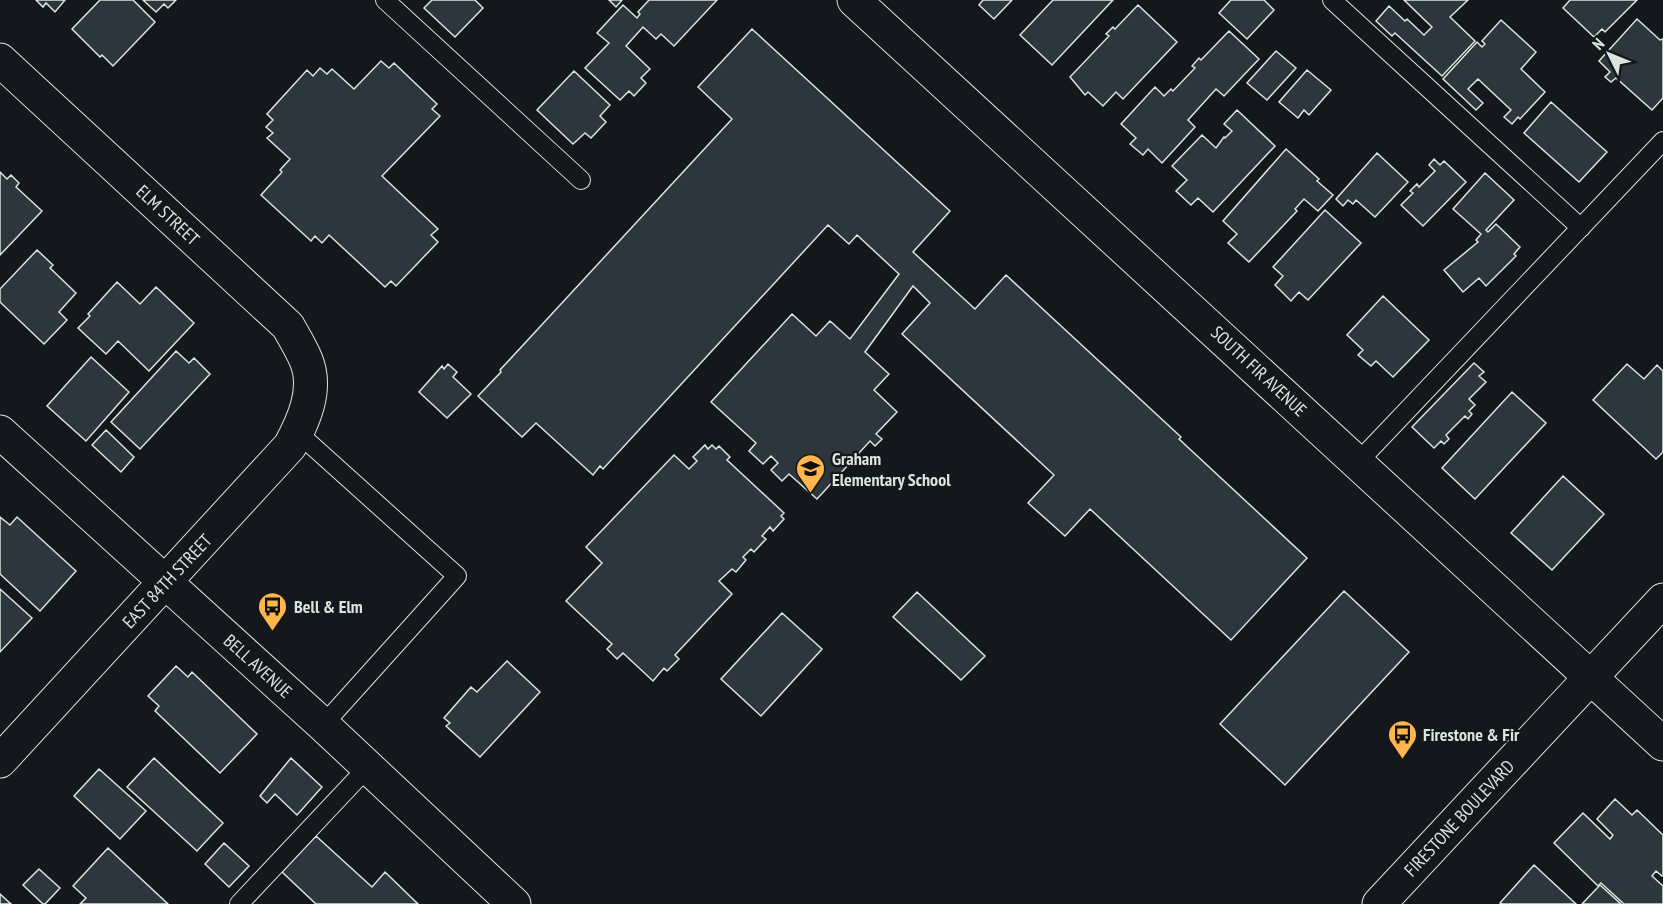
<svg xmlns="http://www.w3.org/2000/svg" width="1663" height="904" font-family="'PT Sans Narrow',sans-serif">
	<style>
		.building { fill: #2c363c; stroke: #d8e6dc; stroke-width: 1.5 }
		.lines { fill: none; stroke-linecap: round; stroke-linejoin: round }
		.lane-casing { stroke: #d8e6dc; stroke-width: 20 }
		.street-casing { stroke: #d8e6dc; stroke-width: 35 }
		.secondary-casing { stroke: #d8e6dc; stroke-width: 35 }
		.primary-casing { stroke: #d8e6dc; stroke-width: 35 }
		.lane { stroke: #14181c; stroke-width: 18 }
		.street { stroke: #14181c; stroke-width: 33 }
		.secondary { stroke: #14181c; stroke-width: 33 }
		.primary { stroke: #14181c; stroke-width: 33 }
		.labels { text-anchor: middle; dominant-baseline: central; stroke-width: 4.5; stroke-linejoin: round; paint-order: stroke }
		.street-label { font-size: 18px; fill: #d8e6dc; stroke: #14181c }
		.poi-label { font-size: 18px; font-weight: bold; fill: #d8e6dc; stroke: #14181c; text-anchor: start }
	</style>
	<rect width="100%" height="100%" fill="#14181c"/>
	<path class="building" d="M 36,0 L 65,0 L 55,12 L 46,3 L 43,7 Z
		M 100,0 L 133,0 L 155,22 L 113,66 L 102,55 L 100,57 L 72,29 Z
		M 143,0 L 176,0 L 168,8 L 164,4 L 156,12 Z
		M 432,0 L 475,0 L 483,8 L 455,37 L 424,8 Z
		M 609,0 L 622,0 L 616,7 Z
		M 649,0 L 717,0 L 674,46 L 661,34 L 656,39 L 643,27 L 626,46 L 650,69 L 641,78 L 646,83 L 634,96 L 629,91 L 620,100 L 585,68 L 609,43 L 597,33 L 623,5 L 637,18 L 640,14 L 638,12 Z
		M 983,0 L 1012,0 L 994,19 L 979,5 Z
		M 1053,0 L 1113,0 L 1052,65 L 1020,35 Z
		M 1231,0 L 1264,0 L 1274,10 L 1247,39 L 1219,13 Z
		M 1404,0 L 1468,0 L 1450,17 L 1475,41 L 1442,76 L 1395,33 L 1392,36 L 1376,21 L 1389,6 L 1405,21 L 1407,19 L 1424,35 L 1432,27 Z
		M 1570,0 L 1637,0 L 1605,32 L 1602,29 L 1594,37 L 1563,8 Z
		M 1138,5 L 1177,42 L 1123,99 L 1116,92 L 1103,106 L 1088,92 L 1085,95 L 1070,77 L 1109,36 L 1106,34 L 1113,27 L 1115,29 Z
		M 1637,19 L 1660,40 L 1663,39 L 1663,98 L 1652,110 L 1616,78 L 1611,82 L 1605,77 L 1610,72 L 1599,61 Z
		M 1501,20 L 1536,52 L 1521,69 L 1545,92 L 1520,119 L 1518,117 L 1512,124 L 1504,117 L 1511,110 L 1478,79 L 1468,89 L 1483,103 L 1476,110 L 1443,79 L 1477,42 L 1482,47 L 1485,44 L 1482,41 Z
		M 752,29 L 950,211 L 913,252 L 975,309 L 1006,275 L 1181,437 L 1179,439 L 1307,558 L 1231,640 L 1090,509 L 1065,536 L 1028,503 L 1054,475 L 902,334 L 930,303 L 913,286 L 865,352 L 889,374 L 874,390 L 897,412 L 876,434 L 882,439 L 875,446 L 870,441 L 817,499 L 789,474 L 782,481 L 771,470 L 778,463 L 771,456 L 763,464 L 749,451 L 756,443 L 711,402 L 792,314 L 816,336 L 830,321 L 850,339 L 899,274 L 857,235 L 849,244 L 828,225 L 603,469 L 600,466 L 593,475 L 536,423 L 522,437 L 478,396 L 501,372 L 500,370 L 732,119 L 698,87 Z
		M 1229,31 L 1259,59 L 1224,96 L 1216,89 L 1188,120 L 1195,127 L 1162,163 L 1148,149 L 1143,155 L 1130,144 L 1136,138 L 1121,124 L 1155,87 L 1164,96 L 1171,89 L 1173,91 L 1195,68 L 1192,66 L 1199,58 L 1201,60 Z
		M 1276,51 L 1296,68 L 1267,100 L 1247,83 Z
		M 381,61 L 389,68 L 394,63 L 437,104 L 432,109 L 440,116 L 382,176 L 438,229 L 431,235 L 438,242 L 396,286 L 391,281 L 385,287 L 329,235 L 322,243 L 315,236 L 311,241 L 261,195 L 282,172 L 280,170 L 290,159 L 267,138 L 273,133 L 266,127 L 273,120 L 267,114 L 307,70 L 313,76 L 320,68 L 327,74 L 332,69 L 354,89 Z
		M 1307,70 L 1331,90 L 1309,115 L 1304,110 L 1298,118 L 1279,102 Z
		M 574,71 L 610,105 L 600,116 L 606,122 L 591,138 L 585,133 L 573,144 L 537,110 Z
		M 1551,102 L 1607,152 L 1579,182 L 1524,133 Z
		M 1237,110 L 1275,146 L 1213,212 L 1198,198 L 1191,205 L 1176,191 L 1187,180 L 1172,166 L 1202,135 L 1216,148 L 1224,137 L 1225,138 L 1232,131 L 1224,124 Z
		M 1286,149 L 1319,179 L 1317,181 L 1333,195 L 1318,211 L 1304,199 L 1295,209 L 1297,211 L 1249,262 L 1228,243 L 1237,234 L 1223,221 Z
		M 1377,153 L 1408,182 L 1375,217 L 1356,200 L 1353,204 L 1348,200 L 1343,206 L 1336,199 Z
		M 1434,159 L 1440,165 L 1444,161 L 1466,182 L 1423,226 L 1401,205 L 1413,193 L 1410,191 L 1417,184 L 1419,187 L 1435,171 L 1429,165 Z
		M 0,172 L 7,179 L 11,175 L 19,183 L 16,187 L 42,211 L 0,255 Z
		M 1485,173 L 1514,200 L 1486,230 L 1488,232 L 1496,224 L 1520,247 L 1514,254 L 1516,256 L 1486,286 L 1479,278 L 1463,292 L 1444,270 L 1478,242 L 1476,240 L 1481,234 L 1453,209 Z
		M 1325,210 L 1361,243 L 1308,300 L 1299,292 L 1291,301 L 1275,285 L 1283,276 L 1273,267 Z
		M 37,250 L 53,265 L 50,268 L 76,293 L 59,312 L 67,320 L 44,344 L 0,302 L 0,289 Z
		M 117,282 L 140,304 L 156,287 L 194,323 L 149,371 L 118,341 L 106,354 L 78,328 L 90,316 L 88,314 Z
		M 1383,296 L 1429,340 L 1393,377 L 1376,361 L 1371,366 L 1358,355 L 1363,350 L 1347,335 Z
		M 176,351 L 189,363 L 194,358 L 210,374 L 140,449 L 111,422 Z
		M 91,357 L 129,392 L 86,441 L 47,406 Z
		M 1474,363 L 1484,372 L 1479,376 L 1486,382 L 1469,399 L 1475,405 L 1469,411 L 1472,414 L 1468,419 L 1465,416 L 1446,435 L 1449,439 L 1444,444 L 1441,441 L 1434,448 L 1412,427 Z
		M 448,364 L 457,372 L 453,377 L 471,394 L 447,418 L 419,392 L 442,366 L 444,369 Z
		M 1627,364 L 1644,379 L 1657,365 L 1663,371 L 1663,452 L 1656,459 L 1593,400 Z
		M 1512,392 L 1546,423 L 1475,499 L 1442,468 Z
		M 106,430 L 134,457 L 121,472 L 92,445 Z
		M 705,445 L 708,449 L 712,445 L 716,449 L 719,446 L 730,457 L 727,460 L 784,513 L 781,516 L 784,519 L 773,531 L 770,527 L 762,536 L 766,539 L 754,552 L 751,549 L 743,557 L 746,560 L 736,572 L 732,569 L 719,581 L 732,594 L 675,655 L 679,659 L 667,671 L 664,668 L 653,681 L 623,653 L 617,659 L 607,649 L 612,644 L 566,601 L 602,563 L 586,547 L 674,455 L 689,469 L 697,461 L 693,457 Z
		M 1563,476 L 1604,514 L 1552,570 L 1511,533 Z
		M 0,517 L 10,525 L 17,517 L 76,571 L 40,611 L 0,574 Z
		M 0,589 L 32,618 L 0,652 Z
		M 1344,591 L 1409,652 L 1285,785 L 1220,724 Z
		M 917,592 L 985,656 L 961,680 L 893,617 Z
		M 782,613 L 822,649 L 761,716 L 721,679 Z
		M 507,661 L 540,692 L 480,757 L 446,726 L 450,723 L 444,718 L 471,687 L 477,692 Z
		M 176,666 L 188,677 L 192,672 L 257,734 L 220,773 L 155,711 L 159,706 L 148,696 Z
		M 154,758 L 223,823 L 197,851 L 127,787 Z
		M 291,758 L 322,787 L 297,815 L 275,794 L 267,803 L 260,796 Z
		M 99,769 L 146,811 L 120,839 L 74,796 Z
		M 1615,799 L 1632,815 L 1637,810 L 1663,835 L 1663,875 L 1662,876 L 1656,871 L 1652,876 L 1663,886 L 1663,904 L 1624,904 L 1601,883 L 1598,886 L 1554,843 L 1583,813 L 1610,839 L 1613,835 L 1597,819 Z
		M 316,836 L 372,887 L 385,872 L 418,904 L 316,904 L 282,872 Z
		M 224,843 L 249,866 L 229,887 L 205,864 Z
		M 108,848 L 168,904 L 80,904 L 86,898 L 73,886 Z
		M 1534,865 L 1576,904 L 1502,904 L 1500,903 Z
		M 39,869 L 60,888 L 45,904 L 43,904 L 23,885 Z
		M 1600,885 L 1621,904 L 1582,904 Z
		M 0,894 L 11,904 L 0,904 Z"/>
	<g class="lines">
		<defs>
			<path id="lane" d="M 385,0 L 581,180
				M 1332,0 L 1581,228
				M 297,432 L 457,576 L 323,725
				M 1358,462 L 1663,141
				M 239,904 L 367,768"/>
			<path id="street" d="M 0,60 L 288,326 C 294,337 301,348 306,360 C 318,389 304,420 290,446 L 0,761"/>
			<path id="secondary" d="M 854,0 L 1663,744
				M 0,432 L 323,725 L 514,904"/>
			<path id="primary" d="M 1379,904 L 1663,600"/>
		</defs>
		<use href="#lane" class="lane-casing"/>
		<use href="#street" class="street-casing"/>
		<use href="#secondary" class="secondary-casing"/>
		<use href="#primary" class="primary-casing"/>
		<use href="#lane" class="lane"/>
		<use href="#street" class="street"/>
		<use href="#secondary" class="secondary"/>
		<use href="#primary" class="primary"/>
	</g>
	<defs>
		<symbol id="school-pin" viewBox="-11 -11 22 30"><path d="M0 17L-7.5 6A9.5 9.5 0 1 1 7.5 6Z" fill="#ffb74d" stroke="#14181c"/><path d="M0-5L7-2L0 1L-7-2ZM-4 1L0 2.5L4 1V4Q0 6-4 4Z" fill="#111"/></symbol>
		<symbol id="bus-pin" viewBox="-11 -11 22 30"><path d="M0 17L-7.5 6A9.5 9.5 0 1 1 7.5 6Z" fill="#ffb74d" stroke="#14181c"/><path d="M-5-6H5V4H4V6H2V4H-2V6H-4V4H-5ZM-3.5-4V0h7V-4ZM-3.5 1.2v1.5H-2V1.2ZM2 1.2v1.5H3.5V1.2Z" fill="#111"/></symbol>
	</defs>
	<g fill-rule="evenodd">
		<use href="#school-pin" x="794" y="452" width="33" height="45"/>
		<use href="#bus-pin" x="256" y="590" width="33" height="45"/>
		<use href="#bus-pin" x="1386" y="718" width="33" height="45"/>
	</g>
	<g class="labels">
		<g class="street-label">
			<text transform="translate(168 215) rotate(43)">ELM STREET</text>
			<text transform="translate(1259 371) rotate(43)">SOUTH FIR AVENUE</text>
			<text transform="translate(167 581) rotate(-47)">EAST 84TH STREET</text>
			<text transform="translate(258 666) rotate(42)">BELL AVENUE</text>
			<text transform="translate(1459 818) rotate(-47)">FIRESTONE BOULEVARD</text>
		</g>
		<g class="poi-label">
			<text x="832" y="458">Graham<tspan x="832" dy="21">Elementary School</tspan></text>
			<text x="294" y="606">Bell &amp; Elm</text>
			<text x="1423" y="734">Firestone &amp; Fir</text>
		</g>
	</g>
	<g transform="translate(1609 54) rotate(313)" stroke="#14181c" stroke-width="4.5" paint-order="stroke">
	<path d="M0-4.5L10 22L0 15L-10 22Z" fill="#d8e6dc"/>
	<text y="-9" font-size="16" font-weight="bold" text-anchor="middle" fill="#d8e6dc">N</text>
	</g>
</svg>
